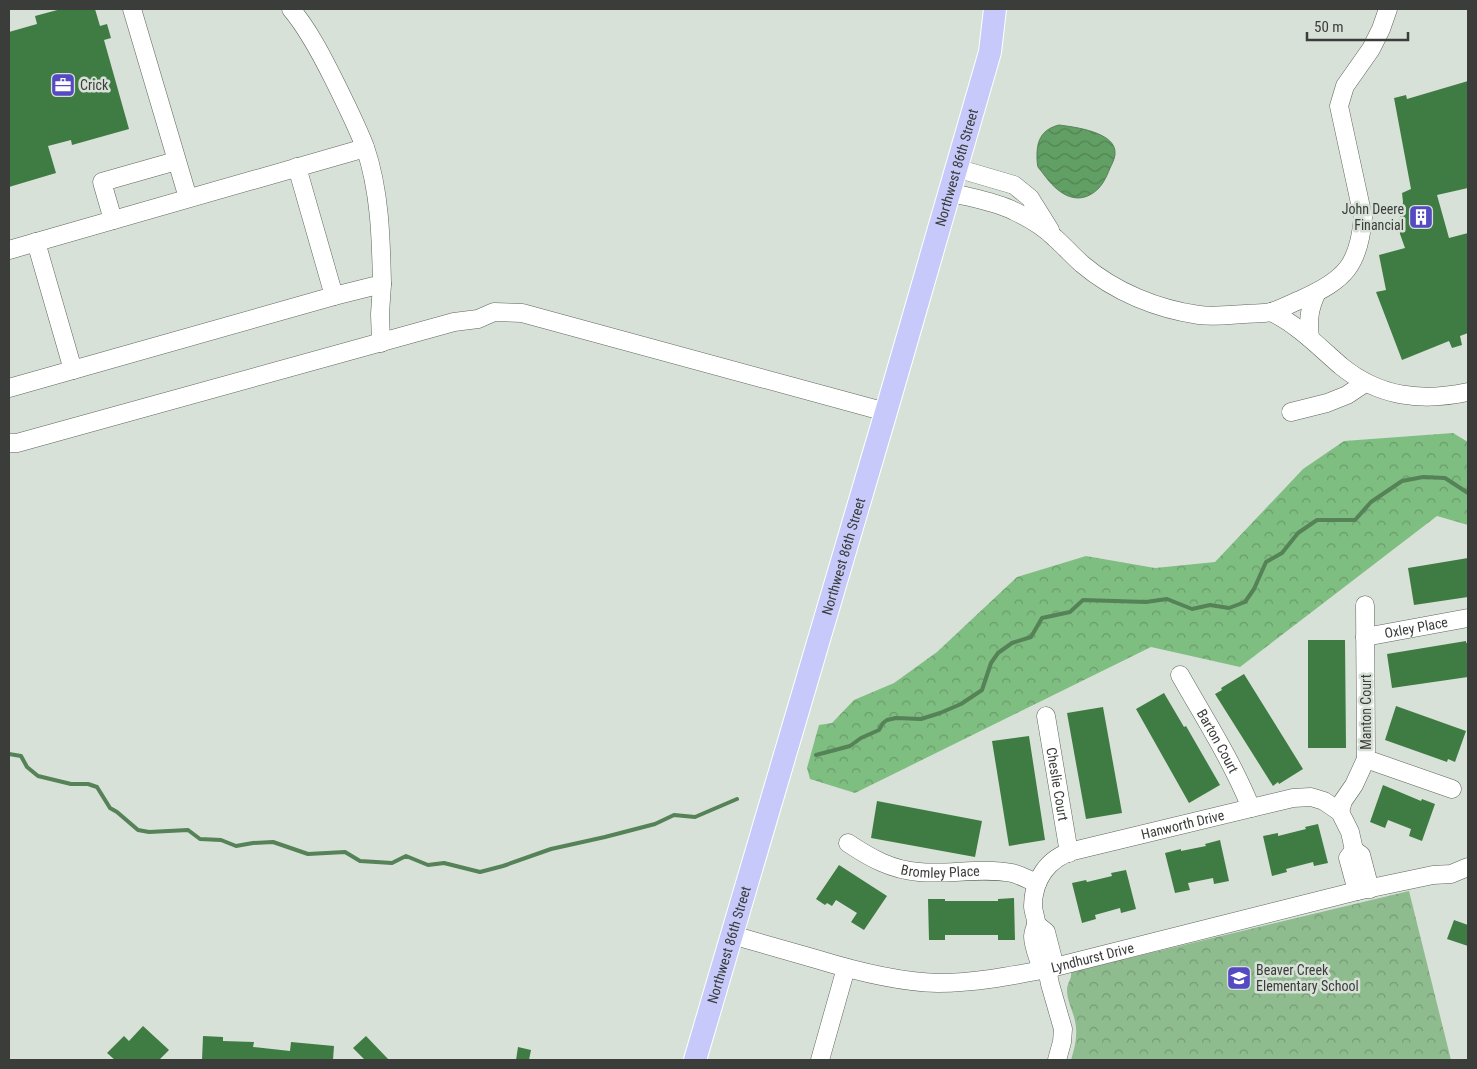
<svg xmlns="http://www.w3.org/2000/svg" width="1477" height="1069" font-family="'Roboto Condensed',sans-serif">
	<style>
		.forest { fill: url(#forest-crowns) }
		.park { fill: url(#park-crowns) }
		.water { fill: url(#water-waves); stroke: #558257 }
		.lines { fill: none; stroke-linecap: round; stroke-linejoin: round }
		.stream { stroke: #558257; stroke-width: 4 }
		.building { fill: #3f7c43 }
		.minor-casing { stroke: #5d655d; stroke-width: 19 }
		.major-casing { stroke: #fff; stroke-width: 24 }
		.minor { stroke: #fff; stroke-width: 18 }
		.major { stroke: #c7c9fa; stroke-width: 22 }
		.labels { text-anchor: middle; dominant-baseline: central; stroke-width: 5; stroke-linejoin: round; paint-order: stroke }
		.poi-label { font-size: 14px; fill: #3a3d3a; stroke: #d8e1d8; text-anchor: start }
		.street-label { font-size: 14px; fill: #3a3d3a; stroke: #d8e1d8 }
	</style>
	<defs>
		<pattern id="forest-crowns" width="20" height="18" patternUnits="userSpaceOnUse" patternTransform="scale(1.25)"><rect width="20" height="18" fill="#7fbe81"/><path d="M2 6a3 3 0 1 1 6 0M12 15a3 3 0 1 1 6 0" fill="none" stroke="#699c6b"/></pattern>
		<pattern id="park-crowns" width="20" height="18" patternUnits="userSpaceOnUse" patternTransform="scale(1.25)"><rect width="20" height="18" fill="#8fbc8f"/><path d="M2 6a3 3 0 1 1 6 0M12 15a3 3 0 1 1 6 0" fill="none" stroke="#769a76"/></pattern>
		<pattern id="water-waves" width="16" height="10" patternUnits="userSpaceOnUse" patternTransform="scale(1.25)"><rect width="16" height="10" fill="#619f64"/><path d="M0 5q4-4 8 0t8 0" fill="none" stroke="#518353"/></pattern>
	</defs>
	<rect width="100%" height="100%" fill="#d8e1d8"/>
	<path class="forest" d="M 1453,433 L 1468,442 L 1468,525 L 1437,516 L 1240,667 L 1151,647 L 855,793 L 810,779 L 807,768 L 819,725 L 832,723 L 854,700 L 894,683 L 937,652 L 1017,577 L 1086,556 L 1155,568 L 1215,562 L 1303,469 L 1344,441 Z"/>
	<path class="park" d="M 1409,891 L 1451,1060 L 1071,1060 C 1075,1047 1078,1035 1075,1021 C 1073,1011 1067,1001 1067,990 C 1067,983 1072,979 1071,972 Z"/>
	<path class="water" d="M 1059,125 C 1074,127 1117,132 1115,154 C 1115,158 1112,164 1110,168 C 1106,178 1102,187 1093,193 C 1074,206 1056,191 1045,176 C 1043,173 1040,170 1038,167 C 1037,163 1037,159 1037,155 C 1037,139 1043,129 1059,125 Z"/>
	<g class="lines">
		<path class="stream" d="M 9,754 L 21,756 L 27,767 L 38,776 L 71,784 L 88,784 L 97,787 L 110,808 L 117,812 L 138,830 L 149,832 L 188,830 L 200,839 L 221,840 L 236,846 L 253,843 L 273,842 L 308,854 L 345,852 L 360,861 L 392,863 L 406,856 L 428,865 L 444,863 L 480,872 L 503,866 L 551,849 L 605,837 L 655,824 L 674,815 L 695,817 L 737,799
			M 816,755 L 850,746 L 861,738 L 879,730 L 883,723 L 887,720 L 896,718 L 921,719 L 940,713 L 961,704 L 982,690 L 991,663 L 998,653 L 1012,643 L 1031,637 L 1042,618 L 1070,612 L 1083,600 L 1146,602 L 1167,599 L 1192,609 L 1210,605 L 1229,608 L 1245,602 L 1254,589 L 1266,562 L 1282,553 L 1298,533 L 1317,520 L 1355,520 L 1371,502 L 1402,481 L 1423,477 L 1445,478 L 1468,493"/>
	</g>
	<path class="building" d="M 61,9 L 95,9 L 100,26 L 107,24 L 111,38 L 104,40 L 129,129 L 72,145 L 71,140 L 48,146 L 56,173 L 9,187 L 9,32 L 37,24 L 35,16 Z
		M 1468,81 L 1468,188 L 1437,195 L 1449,238 L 1468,233 L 1468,333 L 1460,336 L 1462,345 L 1452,348 L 1449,341 L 1402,360 L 1376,292 L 1386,290 L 1379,255 L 1405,248 L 1400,234 L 1399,222 L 1403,202 L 1402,193 L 1411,189 L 1394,98 L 1406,95 L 1407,99 Z
		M 1468,558 L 1468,597 L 1414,605 L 1408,568 Z
		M 1308,640 L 1345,640 L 1346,748 L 1308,748 Z
		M 1466,641 L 1466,643 L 1468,642 L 1468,677 L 1392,688 L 1387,654 Z
		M 1244,674 L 1303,769 L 1279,784 L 1278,782 L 1273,786 L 1215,694 L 1222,690 L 1221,688 Z
		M 1164,693 L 1184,727 L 1186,726 L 1220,785 L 1189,803 L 1136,709 Z
		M 1396,706 L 1466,731 L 1455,762 L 1448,759 L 1447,762 L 1385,740 Z
		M 1103,707 L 1122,813 L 1086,819 L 1067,713 Z
		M 1029,736 L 1045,840 L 1009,846 L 992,741 Z
		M 1383,785 L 1421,801 L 1422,799 L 1435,804 L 1422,841 L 1409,836 L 1411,829 L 1388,820 L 1385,828 L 1370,822 Z
		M 877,801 L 982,821 L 975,857 L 871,838 Z
		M 1318,824 L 1328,863 L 1314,866 L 1313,862 L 1286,869 L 1287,872 L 1272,876 L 1263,836 L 1278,833 L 1278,836 L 1306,829 L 1305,827 Z
		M 1220,840 L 1229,881 L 1214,884 L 1213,878 L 1188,883 L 1190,890 L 1175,893 L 1165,853 L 1181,849 L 1181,851 L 1206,846 L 1205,844 Z
		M 839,865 L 887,896 L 864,930 L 851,922 L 857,913 L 836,900 L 832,906 L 827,903 L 825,905 L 816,899 Z
		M 1126,870 L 1136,909 L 1121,913 L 1120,908 L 1095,915 L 1096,919 L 1082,923 L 1072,883 L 1086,880 L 1087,882 L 1112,876 L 1111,873 Z
		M 1014,898 L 1015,940 L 998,940 L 998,935 L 945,935 L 945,940 L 929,940 L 928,899 L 945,899 L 945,901 L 998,901 L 998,899 Z
		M 1454,920 L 1468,925 L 1468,946 L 1447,939 Z
		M 143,1026 L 169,1050 L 159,1060 L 115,1060 L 107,1053 L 124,1036 L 129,1041 Z
		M 203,1036 L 223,1037 L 223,1041 L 254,1042 L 253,1047 L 290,1051 L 291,1042 L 334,1046 L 333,1060 L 261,1060 L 235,1059 L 235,1060 L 202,1060 Z
		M 366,1036 L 389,1060 L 365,1060 L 353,1048 Z
		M 518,1047 L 531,1050 L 529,1060 L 516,1060 Z"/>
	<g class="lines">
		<defs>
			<g id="minor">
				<path d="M 132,9 L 188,198"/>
				<path d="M 297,167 L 334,296"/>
				<path d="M 956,168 L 1014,185 L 1030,198 L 1050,230"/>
				<path d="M 949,192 C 971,198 994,201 1014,211 C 1029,218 1044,227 1055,238 C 1065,247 1073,256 1082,264 C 1115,292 1157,309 1199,315 C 1213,317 1230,315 1244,314 C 1253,313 1263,314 1271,312 C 1281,309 1292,303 1302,299 C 1345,280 1359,265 1363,217 L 1339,106 L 1345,86 L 1371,49 L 1381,29 L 1388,9"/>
				<path d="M 113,220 L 102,182 L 176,161"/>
				<path d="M 36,242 L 73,370"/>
				<path d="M 9,250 L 365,148"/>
				<path d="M 1271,312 C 1298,325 1318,346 1341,366 C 1379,397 1421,402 1468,392"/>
				<path d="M 1310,338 C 1308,319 1309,309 1317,292"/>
				<path d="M 381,343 L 380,314 L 382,284"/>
				<path d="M 9,388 L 334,296 L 382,284 C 381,238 380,191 365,147 C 356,124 344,100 333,78 C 321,54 308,29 291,9"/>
				<path d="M 1291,412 L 1327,403 L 1347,395 L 1365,383"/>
				<path d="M 9,443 L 17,443 L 454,322 L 478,319 L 494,312 L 522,313 L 886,412"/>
				<path id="s1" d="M 1365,637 L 1468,618"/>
				<path id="s2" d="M 1180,675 C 1205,719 1232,761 1251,808"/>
				<path id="s3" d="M 1046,716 L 1069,853"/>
				<path d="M 1366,759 L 1452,789"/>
				<path d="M 1340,812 L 1343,801 L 1354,785 L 1366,759 L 1365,605"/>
				<path id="s4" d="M 848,843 C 870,858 892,870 919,872 C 949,875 981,867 1012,873 C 1020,875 1029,880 1037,883"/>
				<path d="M 1354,850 L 1348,858 L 1357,891"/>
				<path d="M 1036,924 L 1046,932 L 1055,967"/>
				<path id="s5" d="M 732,935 C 760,943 788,951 816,959 C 855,971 897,982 938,983 C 975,983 1011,976 1047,969 L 1357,891 L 1433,875 L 1451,874 L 1468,867"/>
				<path d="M 1047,969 L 1050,984 L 1063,1029 L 1062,1042 L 1057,1060"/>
				<path id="s6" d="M 1042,970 C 1039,959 1033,947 1033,936 C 1033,932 1035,929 1036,925 C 1037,919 1033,912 1033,906 C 1033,880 1048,858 1073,851 L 1293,798 L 1311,797 L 1324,801 L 1340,812 L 1350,832 L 1354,850 L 1361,855 L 1370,889"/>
				<path d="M 820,1060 L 846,968"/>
			</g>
			<g id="major">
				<path id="s7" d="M 695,1060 L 886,412 L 990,52 L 995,9"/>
			</g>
		</defs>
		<use href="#minor" class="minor-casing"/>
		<use href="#major" class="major-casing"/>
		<use href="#minor" class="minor"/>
		<use href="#major" class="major"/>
	</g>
	<defs>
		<symbol id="office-square" viewBox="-11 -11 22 22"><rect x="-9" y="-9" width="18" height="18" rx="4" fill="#554ac1" stroke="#d8e1d8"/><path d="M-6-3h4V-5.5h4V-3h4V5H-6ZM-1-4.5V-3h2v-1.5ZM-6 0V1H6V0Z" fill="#fff"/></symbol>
		<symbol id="building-square" viewBox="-11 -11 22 22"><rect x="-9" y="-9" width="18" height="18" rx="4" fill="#554ac1" stroke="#d8e1d8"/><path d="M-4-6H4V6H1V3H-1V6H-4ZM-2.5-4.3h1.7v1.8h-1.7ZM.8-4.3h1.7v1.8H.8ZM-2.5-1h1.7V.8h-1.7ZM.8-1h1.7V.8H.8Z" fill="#fff"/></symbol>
		<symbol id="school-square" viewBox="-11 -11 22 22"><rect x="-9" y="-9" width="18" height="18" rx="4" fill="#554ac1" stroke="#d8e1d8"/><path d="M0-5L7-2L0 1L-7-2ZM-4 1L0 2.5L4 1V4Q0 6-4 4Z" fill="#fff"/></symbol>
	</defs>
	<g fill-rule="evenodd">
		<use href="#office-square" x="49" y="71" width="28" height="28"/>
		<use href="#building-square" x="1407" y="203" width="28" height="28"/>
		<use href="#school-square" x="1225" y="964" width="28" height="28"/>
	</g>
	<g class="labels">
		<g class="poi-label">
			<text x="80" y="85">Crick</text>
			<text x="1404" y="209" text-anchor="end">John Deere<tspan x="1404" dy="16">Financial</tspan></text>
			<text x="1256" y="970">Beaver Creek<tspan x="1256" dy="16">Elementary School</tspan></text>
		</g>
		<g class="street-label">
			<text stroke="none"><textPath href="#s7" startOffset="930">Northwest 86th Street</textPath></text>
			<text stroke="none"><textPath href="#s7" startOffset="525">Northwest 86th Street</textPath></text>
			<text stroke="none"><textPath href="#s1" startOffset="52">Oxley Place</textPath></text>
			<text transform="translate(1366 712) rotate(-90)">Manton Court</text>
			<text stroke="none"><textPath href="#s2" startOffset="76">Barton Court</textPath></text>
			<text stroke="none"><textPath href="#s3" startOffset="69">Cheslie Court</textPath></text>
			<text stroke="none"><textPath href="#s6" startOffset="252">Hanworth Drive</textPath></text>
			<text stroke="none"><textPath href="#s4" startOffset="99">Bromley Place</textPath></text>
			<text stroke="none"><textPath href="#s7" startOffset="120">Northwest 86th Street</textPath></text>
			<text stroke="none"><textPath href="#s5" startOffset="369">Lyndhurst Drive</textPath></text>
		</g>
	</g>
	<rect width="1477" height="1069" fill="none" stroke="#3a3d3a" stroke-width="20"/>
	<path d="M1307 32v8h101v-8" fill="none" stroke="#3a3d3a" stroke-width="2.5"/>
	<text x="1314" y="32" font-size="15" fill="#3a3d3a" stroke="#d8e1d8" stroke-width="4" paint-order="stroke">50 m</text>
</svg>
